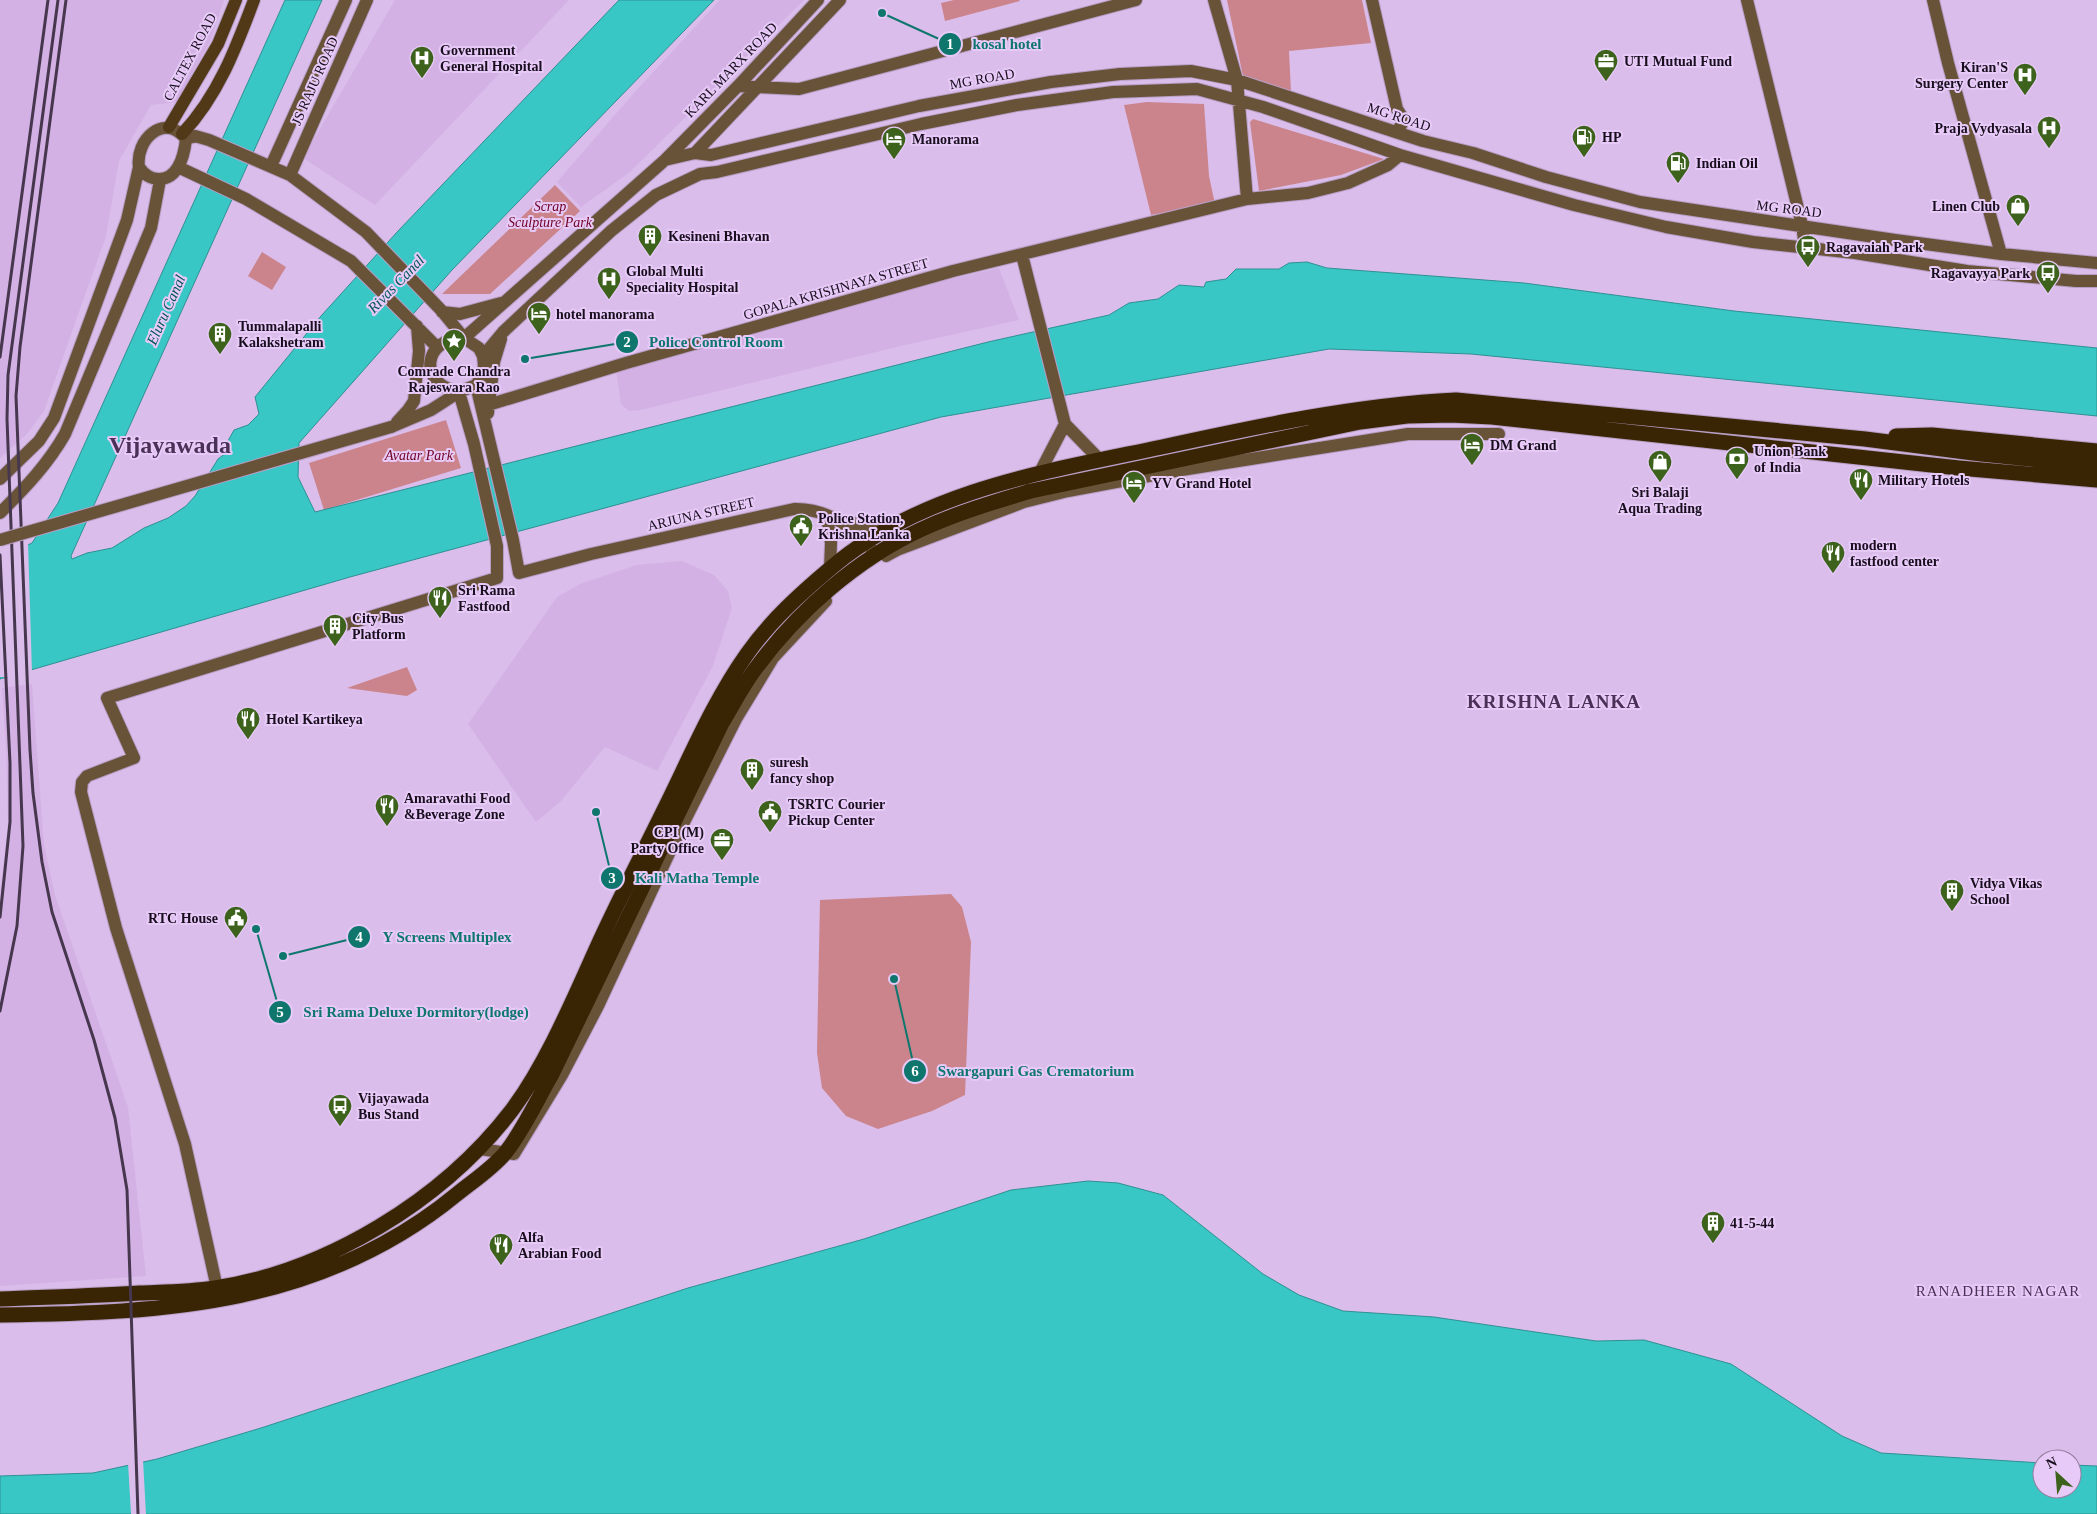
<svg xmlns="http://www.w3.org/2000/svg" width="2097" height="1514" font-family="'Times New Roman',serif">
	<style>
		.built { fill: #d3b1e5 }
		.green { fill: #cb848b }
		.water { fill: #38c7c5; stroke: #2e9093 }
		.pier { fill: #dabdea }
		.lines { fill: none; stroke-linecap: round; stroke-linejoin: round }
		.secondary-casing { stroke: #b79ec5; stroke-width: 14 }
		.primary-casing { stroke: #b79ec5; stroke-width: 14 }
		.highway-casing { stroke: #b79ec5; stroke-width: 17 }
		.secondary { stroke: #685339; stroke-width: 12 }
		.primary { stroke: #513917; stroke-width: 12 }
		.highway { stroke: #392403; stroke-width: 15 }
		.rail { stroke: #46374e; stroke-width: 3 }
		.secondary-bridge-casing { stroke: #b79ec5; stroke-width: 14; stroke-linecap: butt }
		.secondary-bridge { stroke: #685339; stroke-width: 12 }
		.labels { text-anchor: middle; dominant-baseline: central; stroke-width: 4; stroke-linejoin: round; paint-order: stroke }
		.poi-label { font-size: 14px; font-weight: bold; fill: #180e1e; stroke: #e7caf7; text-anchor: start }
		.street-label { font-size: 14px; fill: #180e1e; stroke: #e7caf7 }
		.park-label { font-size: 14px; font-style: italic; fill: #700023; stroke: #e7caf7 }
		.water-label { font-size: 15px; font-style: italic; fill: #025756; stroke: #e7caf7 }
		.neighbourhood-label { font-size: 15px; letter-spacing: 1px; fill: #4a3157; stroke: #e7caf7 }
		.district-label { font-size: 19px; font-weight: bold; letter-spacing: 1px; fill: #4a3157; stroke: #e7caf7 }
		.town-label { font-size: 24px; font-weight: bold; fill: #4a3157; stroke: #e7caf7 }
		.leader { fill: none; stroke: #0f766e; stroke-width: 2 }
		.callout-dot { fill: #0f766e; stroke: #e7caf7; stroke-width: 2 }
		.mark-label { font-size: 15px; text-anchor: middle; font-weight: bold; fill: #fff }
		.callout-label { font-size: 15px; text-anchor: middle; font-weight: bold; fill: #0f766e; stroke: #e7caf7; stroke-width: 4; stroke-linejoin: round; paint-order: stroke }
	</style>
	<rect width="100%" height="100%" fill="#dabdea"/>
	<path class="built" d="M 0,0 L 224,0 L 211,40 L 177,102 L 151,105 L 119,161 L 106,236 L 44,411 L 27,434 L 0,458 Z
		M 395,0 L 569,0 L 375,205 L 303,158 Z
		M 720,0 L 804,0 L 630,172 L 581,207 L 557,182 L 633,94 Z
		M 999,268 L 1019,320 L 901,346 L 641,410 L 629,411 L 621,404 L 616,370 L 916,287 Z
		M 682,561 L 714,575 L 728,591 L 732,608 L 713,666 L 657,771 L 605,747 L 561,801 L 536,822 L 468,724 L 557,597 L 580,584 L 636,565 Z
		M 32,684 L 44,845 L 55,895 L 128,1107 L 146,1276 L 0,1286 L 0,894 L 8,822 L 6,748 L 2,688 Z"/>
	<path class="green" d="M 954,0 L 1019,0 L 1020,1 L 945,21 L 941,3 Z
		M 1227,0 L 1362,0 L 1371,43 L 1289,51 L 1291,92 L 1243,76 Z
		M 1147,102 L 1204,104 L 1209,176 L 1215,204 L 1151,215 L 1124,105 Z
		M 1253,119 L 1384,159 L 1341,175 L 1259,191 L 1250,122 Z
		M 555,185 L 580,211 L 490,294 L 442,294 Z
		M 262,252 L 286,267 L 272,290 L 248,276 Z
		M 446,420 L 461,468 L 324,510 L 309,463 Z
		M 407,667 L 417,690 L 407,696 L 347,688 Z
		M 951,894 L 962,907 L 971,942 L 965,1095 L 932,1111 L 878,1129 L 846,1116 L 822,1088 L 817,1053 L 820,900 Z"/>
	<path class="water" d="M 285,0 L 322,0 L 71,556 L 72,559 L 87,553 L 112,548 L 144,528 L 168,518 L 186,506 L 195,496 L 218,459 L 226,453 L 224,448 L 234,430 L 248,425 L 259,414 L 255,397 L 321,316 L 398,231 L 619,0 L 714,0 L 452,270 L 299,443 L 298,477 L 315,512 L 988,342 L 1109,315 L 1129,303 L 1158,299 L 1179,285 L 1204,287 L 1206,282 L 1226,279 L 1236,269 L 1279,269 L 1289,263 L 1307,262 L 1327,268 L 1524,283 L 1734,311 L 2097,348 L 2097,416 L 1471,354 L 1329,349 L 941,417 L 350,577 L 0,679 L 0,558 L 32,543 L 58,503 Z
		M 1088,1181 L 1118,1183 L 1163,1195 L 1263,1274 L 1299,1295 L 1343,1311 L 1434,1317 L 1596,1341 L 1644,1340 L 1731,1364 L 1842,1436 L 1881,1453 L 2042,1463 L 2042,1489 L 2072,1489 L 2072,1465 L 2097,1466 L 2097,1514 L 0,1514 L 0,1476 L 93,1473 L 157,1459 L 261,1428 L 688,1288 L 864,1239 L 1011,1190 Z"/>
	<path class="pier" d="M 28,542 L 32,672 L 14,677 L 0,677 L 0,556 Z
		M 143,1460 L 146,1514 L 131,1514 L 128,1463 Z"/>
	<g class="lines">
		<defs>
			<path id="secondary" d="M 1214,0 L 1237,80 L 1247,199
				M 1372,0 L 1397,109 L 1404,120 L 1397,132
				M 1747,0 L 1802,225 L 1805,247
				M 1933,0 L 1948,63 L 2001,254
				M 738,86 L 799,89 L 1136,0
				M 186,139 L 195,136 L 209,140 L 290,175 L 366,232 L 441,310 L 464,338 L 479,348 L 483,356 L 484,366 L 482,376 L 476,385 L 459,392 L 431,410 L 391,427
				M 695,153 L 840,0
				M 665,160 L 695,153 L 711,155 L 919,106 L 1051,82 L 1120,74 L 1191,71 L 1237,80 L 1423,141 L 1473,153 L 1546,177 L 1640,202 L 1895,240 L 2001,254 L 2097,263
				M 271,166 L 346,0
				M 139,167 C 149,182 168,184 178,167 C 183,159 185,148 186,139
				M 178,167 L 246,199 L 351,261 L 437,347
				M 290,175 L 367,0
				M 1022,255 L 1065,424 L 1100,460
				M 442,312 L 460,314 L 501,303
				M 483,356 L 503,332 L 611,231 L 656,195 L 700,174 L 717,172 L 921,124 L 1017,105 L 1113,92 L 1197,89 L 1263,107 L 1400,155 L 1574,205 L 1666,227 L 1753,242 L 1855,253 L 1967,271 L 2076,281 L 2097,281
				M 476,385 L 513,540 L 519,573 L 591,554 L 794,509 C 827,508 858,529 876,555
				M 459,392 C 417,384 423,338 464,338 L 665,160 L 738,86 L 818,0
				M 488,405 L 626,363 L 953,271 L 1247,199 L 1308,193 L 1348,183 L 1388,165 L 1400,155
				M 488,413 L 494,362 L 501,339
				M 397,422 L 408,410 L 414,401 L 419,351 L 417,326
				M 1040,472 L 1065,424
				M 0,479 L 39,441 L 54,418 L 127,220 L 139,167 C 135,140 164,112 186,139
				M 0,513 C 25,488 48,464 65,434 L 151,228 L 160,180
				M 827,516 L 831,543 L 830,569
				M 844,522 L 891,528
				M 886,556 L 897,550 L 1024,502 L 1068,491 L 1175,471 L 1408,434 L 1499,434
				M 480,1149 L 514,1154 L 562,1075 L 598,1006 L 679,832 L 736,719 L 773,658 L 826,601
				M 219,1297 L 185,1144 L 116,928 L 81,792 L 82,782 L 87,776 L 134,758 L 107,698 L 497,578 L 497,546 L 474,444 L 459,392"/>
			<path id="primary" d="M 169,127 L 218,44 L 236,0
				M 182,134 C 218,96 236,48 254,0"/>
			<path id="highway" d="M 1896,436 L 1932,435 L 2097,451
				M 0,1299 C 47,1297 93,1296 140,1293 C 165,1292 190,1292 215,1288 C 327,1271 443,1200 512,1110 C 547,1063 574,998 598,945 C 619,899 642,855 664,810 C 690,758 713,702 747,654 C 770,621 801,593 832,567 C 923,490 1048,471 1162,447 C 1259,426 1356,405 1456,400 L 1865,439 L 1981,454 L 2097,466
				M 0,1315 C 167,1313 322,1305 457,1194 C 473,1181 493,1168 506,1152 C 524,1129 537,1100 552,1074 L 722,723 C 733,705 743,685 756,668 C 798,611 856,560 920,530 C 956,513 994,502 1031,491 L 1360,422 L 1407,416 L 1451,415 L 1492,417 L 1959,468 L 2097,480"/>
		</defs>
		<use href="#secondary" class="secondary-casing"/>
		<use href="#primary" class="primary-casing"/>
		<use href="#highway" class="highway-casing"/>
		<use href="#secondary" class="secondary"/>
		<use href="#primary" class="primary"/>
		<use href="#highway" class="highway"/>
		<path class="rail" d="M 66,0 L 20,347 L 16,396 L 30,750 L 33,793 L 42,862 L 52,912 L 94,1040 L 115,1118 L 127,1190 L 138,1514
			M 0,357 L 48,0
			M 0,555 L 10,763 L 10,822 L 0,917
			M 0,1011 L 17,926 L 23,846 L 7,419 L 8,375 L 58,0"/>
		<defs>
			<path id="secondary-bridge" d="M 0,540 L 391,427"/>
		</defs>
		<use href="#secondary-bridge" class="secondary-bridge-casing"/>
		<use href="#secondary-bridge" class="secondary-bridge"/>
	</g>
	<defs>
		<symbol id="hospital-pin" viewBox="-11 -11 22 30"><path d="M0 17L-7.5 6A9.5 9.5 0 1 1 7.5 6Z" fill="#3c621c" stroke="#e7caf7"/><path d="M-5-5h3v3.5h4V-5h3V5h-3V1.5h-4V5h-3Z" fill="#fff"/></symbol>
		<symbol id="office-pin" viewBox="-11 -11 22 30"><path d="M0 17L-7.5 6A9.5 9.5 0 1 1 7.5 6Z" fill="#3c621c" stroke="#e7caf7"/><path d="M-6-3h4V-5.5h4V-3h4V5H-6ZM-1-4.5V-3h2v-1.5ZM-6 0V1H6V0Z" fill="#fff"/></symbol>
		<symbol id="fuel-pin" viewBox="-11 -11 22 30"><path d="M0 17L-7.5 6A9.5 9.5 0 1 1 7.5 6Z" fill="#3c621c" stroke="#e7caf7"/><path d="M-5.5-6h7V0h2V4h1.3V-2.5L3-4.5l.8-.8L6-3V5H2.5V1h-1V6h-7ZM-4.2-4.7v3.2H.2V-4.7Z" fill="#fff"/></symbol>
		<symbol id="hotel-pin" viewBox="-11 -11 22 30"><path d="M0 17L-7.5 6A9.5 9.5 0 1 1 7.5 6Z" fill="#3c621c" stroke="#e7caf7"/><path d="M-6-4.5h1.5V1H6V5H4.5V3h-9V5H-6ZM-4 0a1.8 1.8 0 1 1 3.6 0ZM.5 0V-2.5h3Q6-2.5 6 0Z" fill="#fff"/></symbol>
		<symbol id="shop-pin" viewBox="-11 -11 22 30"><path d="M0 17L-7.5 6A9.5 9.5 0 1 1 7.5 6Z" fill="#3c621c" stroke="#e7caf7"/><path d="M-5-2.5h2.3a2.7 3.5 0 0 1 5.4 0H5L5.5 6h-11ZM-1.5-2.5h3a1.5 2.3 0 0 0-3 0Z" fill="#fff"/></symbol>
		<symbol id="building-pin" viewBox="-11 -11 22 30"><path d="M0 17L-7.5 6A9.5 9.5 0 1 1 7.5 6Z" fill="#3c621c" stroke="#e7caf7"/><path d="M-4-6H4V6H1V3H-1V6H-4ZM-2.5-4.3h1.7v1.8h-1.7ZM.8-4.3h1.7v1.8H.8ZM-2.5-1h1.7V.8h-1.7ZM.8-1h1.7V.8H.8Z" fill="#fff"/></symbol>
		<symbol id="bus-pin" viewBox="-11 -11 22 30"><path d="M0 17L-7.5 6A9.5 9.5 0 1 1 7.5 6Z" fill="#3c621c" stroke="#e7caf7"/><path d="M-5-6H5V4H4V6H2V4H-2V6H-4V4H-5ZM-3.5-4V0h7V-4ZM-3.5 1.2v1.5H-2V1.2ZM2 1.2v1.5H3.5V1.2Z" fill="#fff"/></symbol>
		<symbol id="sight-pin" viewBox="-11 -11 22 30"><path d="M0 17L-7.5 6A9.5 9.5 0 1 1 7.5 6Z" fill="#3c621c" stroke="#e7caf7"/><path d="M0-6L1.8-2.2L6-1.7L2.9 1.2L3.7 5.4L0 3.3L-3.7 5.4L-2.9 1.2L-6-1.7L-1.8-2.2Z" fill="#fff"/></symbol>
		<symbol id="bank-pin" viewBox="-11 -11 22 30"><path d="M0 17L-7.5 6A9.5 9.5 0 1 1 7.5 6Z" fill="#3c621c" stroke="#e7caf7"/><path d="M-6-4H6V4H-6ZM0-2.3a2.3 2.3 0 1 0 0 4.6a2.3 2.3 0 1 0 0-4.6Z" fill="#fff"/></symbol>
		<symbol id="restaurant-pin" viewBox="-11 -11 22 30"><path d="M0 17L-7.5 6A9.5 9.5 0 1 1 7.5 6Z" fill="#3c621c" stroke="#e7caf7"/><path d="M-5-6h1v4h1v-4h1v4h1v-4h1v5L-1.5 .5V6h-2V.5L-5-1ZM5-6V6H3V1.5H1.5Q1.5-4 5-6Z" fill="#fff"/></symbol>
		<symbol id="civic-pin" viewBox="-11 -11 22 30"><path d="M0 17L-7.5 6A9.5 9.5 0 1 1 7.5 6Z" fill="#3c621c" stroke="#e7caf7"/><path d="M-.6-6.5H3V-4.5H.6V-3L4-1V1h2V6H-6V1h2V-1L-.6-3ZM-1.2 2.5V6h2.4V2.5Z" fill="#fff"/></symbol>
	</defs>
	<g fill-rule="evenodd">
		<use href="#hospital-pin" x="408" y="44" width="28" height="38"/>
		<use href="#office-pin" x="1592" y="47" width="28" height="38"/>
		<use href="#hospital-pin" x="2011" y="61" width="28" height="38"/>
		<use href="#hospital-pin" x="2035" y="114" width="28" height="38"/>
		<use href="#fuel-pin" x="1570" y="123" width="28" height="38"/>
		<use href="#hotel-pin" x="880" y="125" width="28" height="38"/>
		<use href="#fuel-pin" x="1664" y="149" width="28" height="38"/>
		<use href="#shop-pin" x="2004" y="192" width="28" height="38"/>
		<use href="#building-pin" x="636" y="222" width="28" height="38"/>
		<use href="#bus-pin" x="1794" y="233" width="28" height="38"/>
		<use href="#bus-pin" x="2034" y="259" width="28" height="38"/>
		<use href="#hospital-pin" x="595" y="265" width="28" height="38"/>
		<use href="#hotel-pin" x="525" y="300" width="28" height="38"/>
		<use href="#building-pin" x="206" y="320" width="28" height="38"/>
		<use href="#sight-pin" x="440" y="327" width="28" height="38"/>
		<use href="#hotel-pin" x="1458" y="431" width="28" height="38"/>
		<use href="#bank-pin" x="1723" y="445" width="28" height="38"/>
		<use href="#shop-pin" x="1646" y="448" width="28" height="38"/>
		<use href="#restaurant-pin" x="1847" y="466" width="28" height="38"/>
		<use href="#hotel-pin" x="1120" y="469" width="28" height="38"/>
		<use href="#civic-pin" x="787" y="512" width="28" height="38"/>
		<use href="#restaurant-pin" x="1819" y="539" width="28" height="38"/>
		<use href="#restaurant-pin" x="426" y="584" width="28" height="38"/>
		<use href="#building-pin" x="321" y="612" width="28" height="38"/>
		<use href="#restaurant-pin" x="234" y="705" width="28" height="38"/>
		<use href="#building-pin" x="738" y="756" width="28" height="38"/>
		<use href="#restaurant-pin" x="373" y="792" width="28" height="38"/>
		<use href="#civic-pin" x="756" y="798" width="28" height="38"/>
		<use href="#office-pin" x="708" y="826" width="28" height="38"/>
		<use href="#building-pin" x="1938" y="877" width="28" height="38"/>
		<use href="#civic-pin" x="222" y="904" width="28" height="38"/>
		<use href="#bus-pin" x="326" y="1092" width="28" height="38"/>
		<use href="#building-pin" x="1699" y="1209" width="28" height="38"/>
		<use href="#restaurant-pin" x="487" y="1231" width="28" height="38"/>
	</g>
	<g class="labels">
		<g class="poi-label">
			<text x="440" y="50">Government<tspan x="440" dy="16">General Hospital</tspan></text>
			<text x="1624" y="61">UTI Mutual Fund</text>
			<text x="2008" y="67" text-anchor="end">Kiran'S<tspan x="2008" dy="16">Surgery Center</tspan></text>
			<text x="2032" y="128" text-anchor="end">Praja Vydyasala</text>
			<text x="1602" y="137">HP</text>
			<text x="912" y="139">Manorama</text>
			<text x="1696" y="163">Indian Oil</text>
			<text x="2000" y="206" text-anchor="end">Linen Club</text>
			<text x="668" y="236">Kesineni Bhavan</text>
			<text x="1826" y="247">Ragavaiah Park</text>
			<text x="626" y="271">Global Multi<tspan x="626" dy="16">Speciality Hospital</tspan></text>
			<text x="2030" y="273" text-anchor="end">Ragavayya Park</text>
			<text x="556" y="314">hotel manorama</text>
			<text x="238" y="326">Tummalapalli<tspan x="238" dy="16">Kalakshetram</tspan></text>
			<text x="454" y="371" text-anchor="middle">Comrade Chandra<tspan x="454" dy="16">Rajeswara Rao</tspan></text>
			<text x="1490" y="445">DM Grand</text>
			<text x="1754" y="451">Union Bank<tspan x="1754" dy="16">of India</tspan></text>
			<text x="1878" y="480">Military Hotels</text>
			<text x="1152" y="483">YV Grand Hotel</text>
			<text x="1660" y="492" text-anchor="middle">Sri Balaji<tspan x="1660" dy="16">Aqua Trading</tspan></text>
			<text x="818" y="518">Police Station,<tspan x="818" dy="16">Krishna Lanka</tspan></text>
			<text x="1850" y="545">modern<tspan x="1850" dy="16">fastfood center</tspan></text>
			<text x="458" y="590">Sri Rama<tspan x="458" dy="16">Fastfood</tspan></text>
			<text x="352" y="618">City Bus<tspan x="352" dy="16">Platform</tspan></text>
			<text x="266" y="719">Hotel Kartikeya</text>
			<text x="770" y="762">suresh<tspan x="770" dy="16">fancy shop</tspan></text>
			<text x="404" y="798">Amaravathi Food<tspan x="404" dy="16">&amp;Beverage Zone</tspan></text>
			<text x="788" y="804">TSRTC Courier<tspan x="788" dy="16">Pickup Center</tspan></text>
			<text x="704" y="832" text-anchor="end">CPI (M)<tspan x="704" dy="16">Party Office</tspan></text>
			<text x="1970" y="883">Vidya Vikas<tspan x="1970" dy="16">School</tspan></text>
			<text x="218" y="918" text-anchor="end">RTC House</text>
			<text x="358" y="1098">Vijayawada<tspan x="358" dy="16">Bus Stand</tspan></text>
			<text x="1730" y="1223">41-5-44</text>
			<text x="518" y="1237">Alfa<tspan x="518" dy="16">Arabian Food</tspan></text>
		</g>
		<g class="street-label">
			<text transform="translate(190 57) rotate(-62)">CALTEX ROAD</text>
			<text transform="translate(731 70) rotate(-46)">KARL MARX ROAD</text>
			<text transform="translate(982 79) rotate(-10)">MG ROAD</text>
			<text transform="translate(315 81) rotate(-66)">JS RAJU ROAD</text>
			<text transform="translate(1399 117) rotate(18)">MG ROAD</text>
			<text transform="translate(1789 209) rotate(7)">MG ROAD</text>
			<text transform="translate(836 289) rotate(-16)">GOPALA KRISHNAYA STREET</text>
			<text transform="translate(701 514) rotate(-13)">ARJUNA STREET</text>
		</g>
		<g class="park-label">
			<text x="550" y="206">Scrap<tspan x="550" dy="16">Sculpture Park</tspan></text>
			<text x="419" y="455">Avatar Park</text>
		</g>
		<g class="water-label">
			<text transform="translate(396 284) rotate(-46)">Rivas Canal</text>
			<text transform="translate(166 310) rotate(-66)">Eluru Canal</text>
		</g>
		<g class="neighbourhood-label">
			<text x="1998" y="1291">RANADHEER NAGAR</text>
		</g>
		<g class="district-label">
			<text x="1554" y="701">KRISHNA LANKA</text>
		</g>
		<g class="town-label">
			<text x="170" y="445">Vijayawada</text>
		</g>
	</g>
	<path class="leader" d="M882 13L950 44M525 359L627 342M596 812L612 878M283 956L359 937M256 929L280 1012M894 979L915 1071"/>
	<g class="callout-dot">
		<circle cx="882" cy="13" r="5"/>
		<circle cx="525" cy="359" r="5"/>
		<circle cx="596" cy="812" r="5"/>
		<circle cx="283" cy="956" r="5"/>
		<circle cx="256" cy="929" r="5"/>
		<circle cx="894" cy="979" r="5"/>
		<circle cx="950" cy="44" r="12"/>
		<circle cx="627" cy="342" r="12"/>
		<circle cx="612" cy="878" r="12"/>
		<circle cx="359" cy="937" r="12"/>
		<circle cx="280" cy="1012" r="12"/>
		<circle cx="915" cy="1071" r="12"/>
	</g>
	<g class="mark-label">
		<text x="950" y="49">1</text>
		<text x="627" y="347">2</text>
		<text x="612" y="883">3</text>
		<text x="359" y="942">4</text>
		<text x="280" y="1017">5</text>
		<text x="915" y="1076">6</text>
	</g>
	<g class="callout-label">
		<text x="1007" y="49">kosal hotel</text>
		<text x="716" y="347">Police Control Room</text>
		<text x="697" y="883">Kali Matha Temple</text>
		<text x="447" y="942">Y Screens Multiplex</text>
		<text x="416" y="1017">Sri Rama Deluxe Dormitory(lodge)</text>
		<text x="1036" y="1076">Swargapuri Gas Crematorium</text>
	</g>
	<g transform="translate(2057 1474) rotate(334)"><circle r="24" fill="#e7caf7" stroke="#947fa0"/>
	<path d="M0-4L9 19L0 12L-9 19Z" fill="#3c621c"/>
	<text y="-8" font-size="14" font-weight="bold" text-anchor="middle" fill="#180e1e">N</text>
	</g>
</svg>
